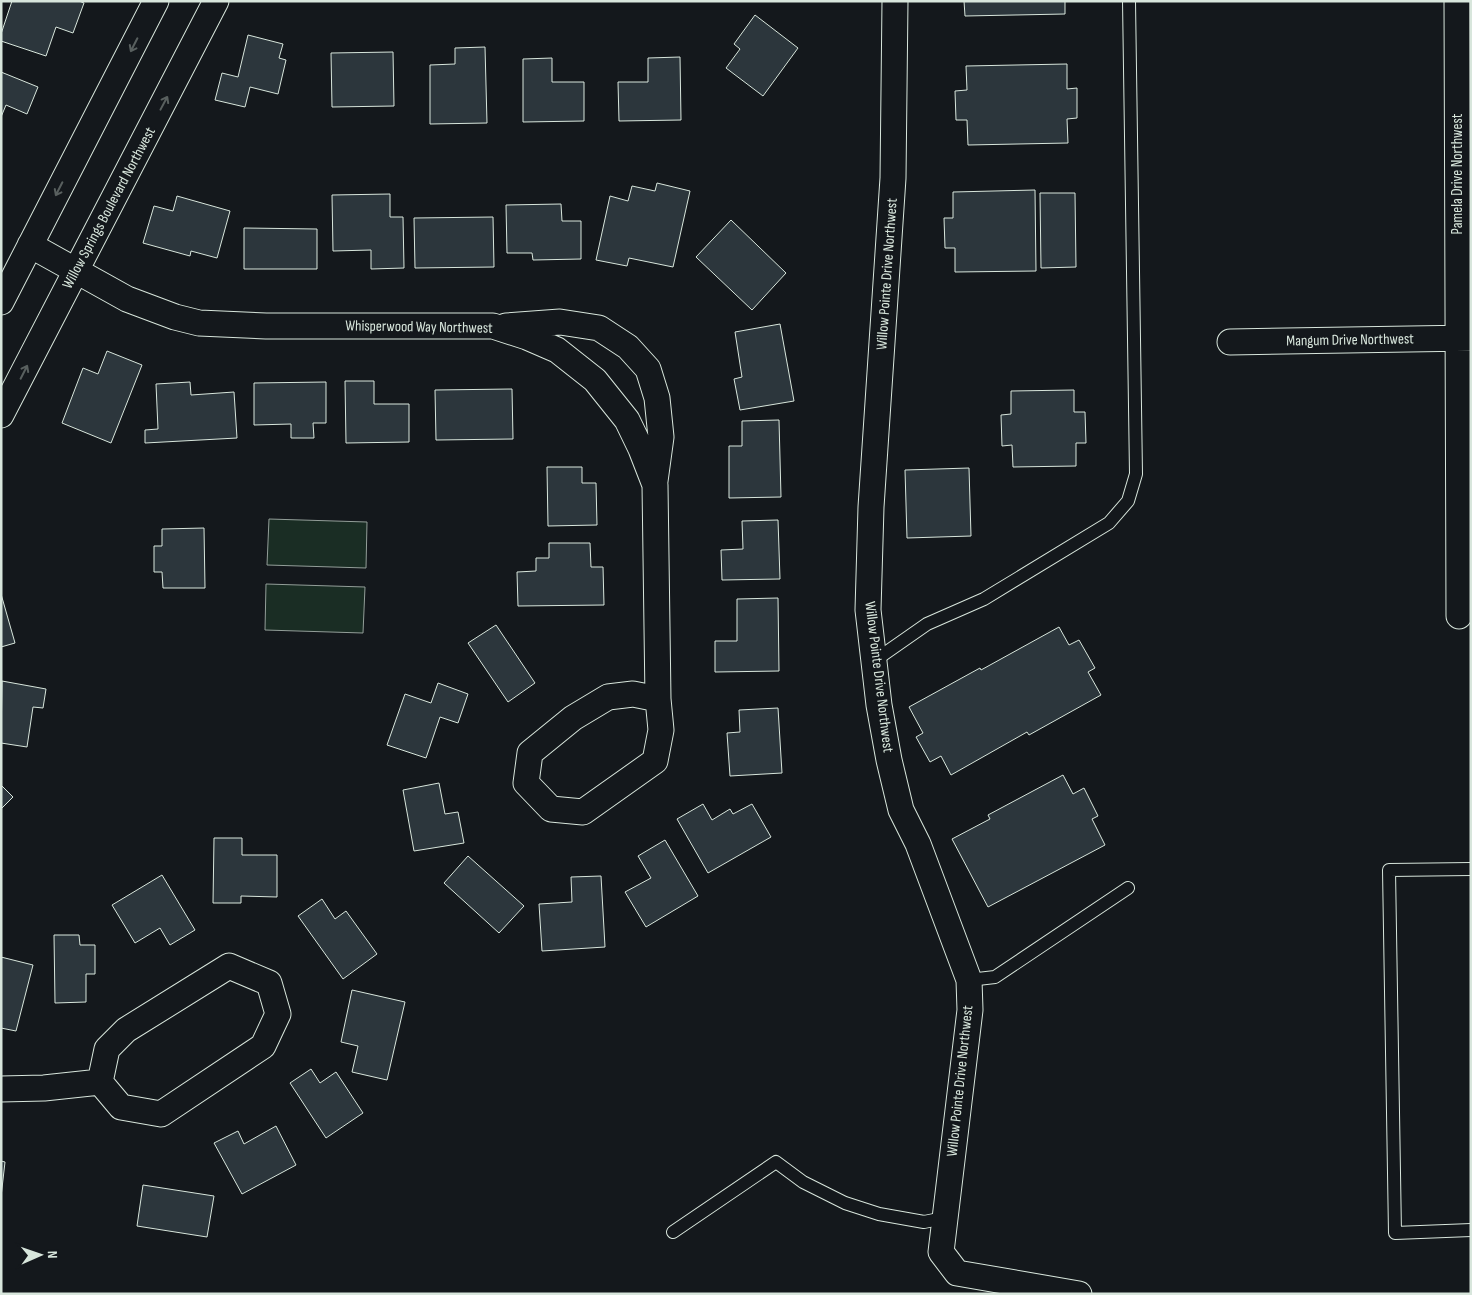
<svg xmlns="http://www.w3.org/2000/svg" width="1472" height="1295" font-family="'Sofia Sans Condensed',sans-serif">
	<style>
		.green { fill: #1a2d24; stroke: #939e99 }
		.building { fill: #2c363c; stroke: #d8e6dc }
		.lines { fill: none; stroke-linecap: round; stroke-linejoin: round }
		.service-casing { stroke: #d8e6dc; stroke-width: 14 }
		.minor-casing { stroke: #d8e6dc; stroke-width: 27 }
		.service { stroke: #14181c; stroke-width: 12 }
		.minor { stroke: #14181c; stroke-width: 25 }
		.oneway { stroke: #59605f }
		.labels { text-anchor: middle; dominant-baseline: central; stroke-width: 4; stroke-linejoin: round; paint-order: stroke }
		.street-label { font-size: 15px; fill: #d8e6dc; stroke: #14181c }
	</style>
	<rect width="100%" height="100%" fill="#14181c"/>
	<path class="green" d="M 269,519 L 367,522 L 366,568 L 267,565 Z
		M 266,584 L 365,587 L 363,633 L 265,630 Z"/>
	<path class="building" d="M 12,1 L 79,1 L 84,3 L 73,33 L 56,27 L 46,56 L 1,41 L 1,34 Z
		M 964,1 L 1065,1 L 1065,14 L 965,16 Z
		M 755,15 L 798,48 L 763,96 L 726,68 L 740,49 L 734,44 Z
		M 248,35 L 283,44 L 279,58 L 286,60 L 278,94 L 250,87 L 245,107 L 215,100 L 222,73 L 238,77 Z
		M 485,47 L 487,123 L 430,124 L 430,65 L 455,64 L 455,48 Z
		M 393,52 L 394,106 L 332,107 L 331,53 Z
		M 680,57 L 681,120 L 619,121 L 618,82 L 648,82 L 648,58 Z
		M 552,58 L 552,82 L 584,82 L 584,121 L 523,122 L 523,59 Z
		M 1067,64 L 1067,89 L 1077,88 L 1077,118 L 1067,119 L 1068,143 L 968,145 L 967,120 L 956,120 L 955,91 L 967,90 L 966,66 Z
		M 1,72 L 38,87 L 27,114 L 6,105 L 1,117 Z
		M 657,183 L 690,191 L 673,267 L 629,258 L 627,266 L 596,260 L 610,196 L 628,201 L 632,186 L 655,191 Z
		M 1035,190 L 1036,271 L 955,272 L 955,248 L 945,248 L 944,218 L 953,218 L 953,192 Z
		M 1040,193 L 1075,193 L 1076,267 L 1041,268 Z
		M 390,194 L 390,217 L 403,217 L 404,268 L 371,269 L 371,250 L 333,251 L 332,195 Z
		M 177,196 L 230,211 L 217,258 L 191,251 L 190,256 L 143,243 L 154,206 L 173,211 Z
		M 561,204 L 562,221 L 581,221 L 581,259 L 533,260 L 532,253 L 507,253 L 506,205 Z
		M 493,217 L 494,267 L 415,268 L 414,218 Z
		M 731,220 L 786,273 L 752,310 L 696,257 Z
		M 244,228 L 317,229 L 317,269 L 244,269 Z
		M 780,324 L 794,401 L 740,410 L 734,379 L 742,377 L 735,332 Z
		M 107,351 L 142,365 L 111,443 L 62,423 L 83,368 L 98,374 Z
		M 345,381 L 374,381 L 374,404 L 409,404 L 409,442 L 346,443 Z
		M 190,382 L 191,395 L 234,392 L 237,438 L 145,443 L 145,430 L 158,429 L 156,384 Z
		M 326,382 L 326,423 L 313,423 L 314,438 L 291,438 L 291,424 L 254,425 L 254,383 Z
		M 512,389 L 513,439 L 436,440 L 435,390 Z
		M 1074,390 L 1074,412 L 1085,412 L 1086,443 L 1076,443 L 1076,466 L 1013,467 L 1012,445 L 1002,446 L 1001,415 L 1011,414 L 1011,391 Z
		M 779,420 L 781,497 L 729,498 L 729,446 L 742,446 L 742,421 Z
		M 547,467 L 582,467 L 582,483 L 596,483 L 597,525 L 548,526 Z
		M 969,468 L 971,536 L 907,538 L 905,470 Z
		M 778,520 L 780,579 L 722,580 L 721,550 L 743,549 L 742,521 Z
		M 204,528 L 205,588 L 163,588 L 162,572 L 154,572 L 154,546 L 162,546 L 162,529 Z
		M 549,543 L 590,543 L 591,567 L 603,567 L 604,605 L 518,606 L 517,572 L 536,571 L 536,558 L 549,558 Z
		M 1,594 L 15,643 L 1,647 Z
		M 778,598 L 779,671 L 715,672 L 715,641 L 737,641 L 737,599 Z
		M 496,625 L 535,683 L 508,702 L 468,643 Z
		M 1059,627 L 1069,645 L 1079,640 L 1095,668 L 1088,672 L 1101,695 L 1029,735 L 1027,732 L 951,775 L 941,756 L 930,762 L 916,737 L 923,733 L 909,707 L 980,668 L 981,670 Z
		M 2,681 L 46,689 L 43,708 L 33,707 L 27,747 L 1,743 Z
		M 438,683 L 468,694 L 458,723 L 440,717 L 426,758 L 387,745 L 405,694 L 431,703 Z
		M 778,708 L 782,773 L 730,776 L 727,733 L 740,732 L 739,710 Z
		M 1063,775 L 1073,794 L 1084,788 L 1098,816 L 1092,819 L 1105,845 L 988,907 L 952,839 L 990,819 L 988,815 Z
		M 439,783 L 445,814 L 458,812 L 464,843 L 414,851 L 403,790 Z
		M 1,785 L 13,797 L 1,809 Z
		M 703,804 L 712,820 L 730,809 L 733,814 L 752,804 L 771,837 L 708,873 L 677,819 Z
		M 214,838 L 242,838 L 242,855 L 277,855 L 277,897 L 241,896 L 241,903 L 213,903 Z
		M 665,840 L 698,896 L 646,927 L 625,892 L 651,878 L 638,856 Z
		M 468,856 L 524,906 L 499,933 L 444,883 Z
		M 162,875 L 195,930 L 170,945 L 160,928 L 135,943 L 112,905 Z
		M 601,876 L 605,947 L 542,951 L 539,904 L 572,902 L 571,877 Z
		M 322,899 L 335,919 L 346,911 L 377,954 L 343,979 L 298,916 Z
		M 54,935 L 79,935 L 80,945 L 95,945 L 95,974 L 86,974 L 86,1002 L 55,1003 Z
		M 1,957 L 33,965 L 16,1031 L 1,1028 Z
		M 352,990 L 405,1002 L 387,1080 L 352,1072 L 358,1046 L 341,1042 Z
		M 311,1069 L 320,1083 L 336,1072 L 363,1113 L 326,1138 L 290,1083 Z
		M 276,1126 L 296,1165 L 242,1194 L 214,1143 L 238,1131 L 244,1144 Z
		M 1,1161 L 5,1162 L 1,1197 Z
		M 143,1185 L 214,1196 L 207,1237 L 137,1226 Z"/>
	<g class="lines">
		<defs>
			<path id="service" d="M 874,661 L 927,624 L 984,599 L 1109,523 L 1128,501 L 1136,474 L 1129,1
				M 1471,869 L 1389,870 L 1395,1233 L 1471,1230
				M 969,980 L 995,977 L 1128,888
				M 673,1232 L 776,1162 L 803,1182 L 845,1203 L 879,1214 L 924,1222 L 944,1218"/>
			<path id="minor" d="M 895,1 L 893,178 L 871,507 L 868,610 L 879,705 L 889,760 L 901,810 L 918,844 L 969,980 L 970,1010 L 941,1252 L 957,1273 L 1079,1294
				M 1457,1 L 1459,616
				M 30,245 L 127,299 L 175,317 L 199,323 L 266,326 L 493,326 L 527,337 L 557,350 L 595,380 L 627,420 L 641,449 L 655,485 L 658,699
				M 1,302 L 156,1
				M 506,326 L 560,322 L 599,328 L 628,347 L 648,369 L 657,398 L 661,437 L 655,481
				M 1230,342 L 1471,338
				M 1,415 L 216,1
				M 633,694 L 658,699 L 661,730 L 655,761 L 583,812 L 551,809 L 526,783 L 530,753 L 573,718 L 608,697 Z
				M 229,966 L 269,983 L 278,1014 L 263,1046 L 161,1114 L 121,1107 L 100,1082 L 107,1049 L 126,1030 Z
				M 1,1089 L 44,1088 L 100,1082"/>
		</defs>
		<use href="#service" class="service-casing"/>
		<use href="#minor" class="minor-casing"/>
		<use href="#service" class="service"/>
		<use href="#minor" class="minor"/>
	</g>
	<defs><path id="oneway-shaft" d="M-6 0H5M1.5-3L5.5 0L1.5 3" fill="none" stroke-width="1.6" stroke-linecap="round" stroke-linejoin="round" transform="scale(1.25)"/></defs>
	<g class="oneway">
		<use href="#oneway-shaft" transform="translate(134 45) rotate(117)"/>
		<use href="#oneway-shaft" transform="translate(164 103) rotate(-62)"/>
		<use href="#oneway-shaft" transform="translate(59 189) rotate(117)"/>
		<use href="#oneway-shaft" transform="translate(24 372) rotate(-63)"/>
	</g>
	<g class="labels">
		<g class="street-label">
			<text transform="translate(1457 174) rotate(-90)">Pamela Drive Northwest</text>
			<text transform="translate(109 208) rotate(-62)">Willow Springs Boulevard Northwest</text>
			<text transform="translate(887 274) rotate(-86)">Willow Pointe Drive Northwest</text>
			<text transform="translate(419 327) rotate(1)">Whisperwood Way Northwest</text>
			<text transform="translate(1350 340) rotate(-1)">Mangum Drive Northwest</text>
			<text transform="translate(879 677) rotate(83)">Willow Pointe Drive Northwest</text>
			<text transform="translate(960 1081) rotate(-84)">Willow Pointe Drive Northwest</text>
		</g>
	</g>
	<rect width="1472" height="1295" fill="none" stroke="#d8e6dc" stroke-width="5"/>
	<g transform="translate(40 1255) rotate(88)" stroke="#14181c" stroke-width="4" paint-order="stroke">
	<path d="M0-4L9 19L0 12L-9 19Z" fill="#d8e6dc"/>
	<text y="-8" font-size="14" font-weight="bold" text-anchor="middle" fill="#d8e6dc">N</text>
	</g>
</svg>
